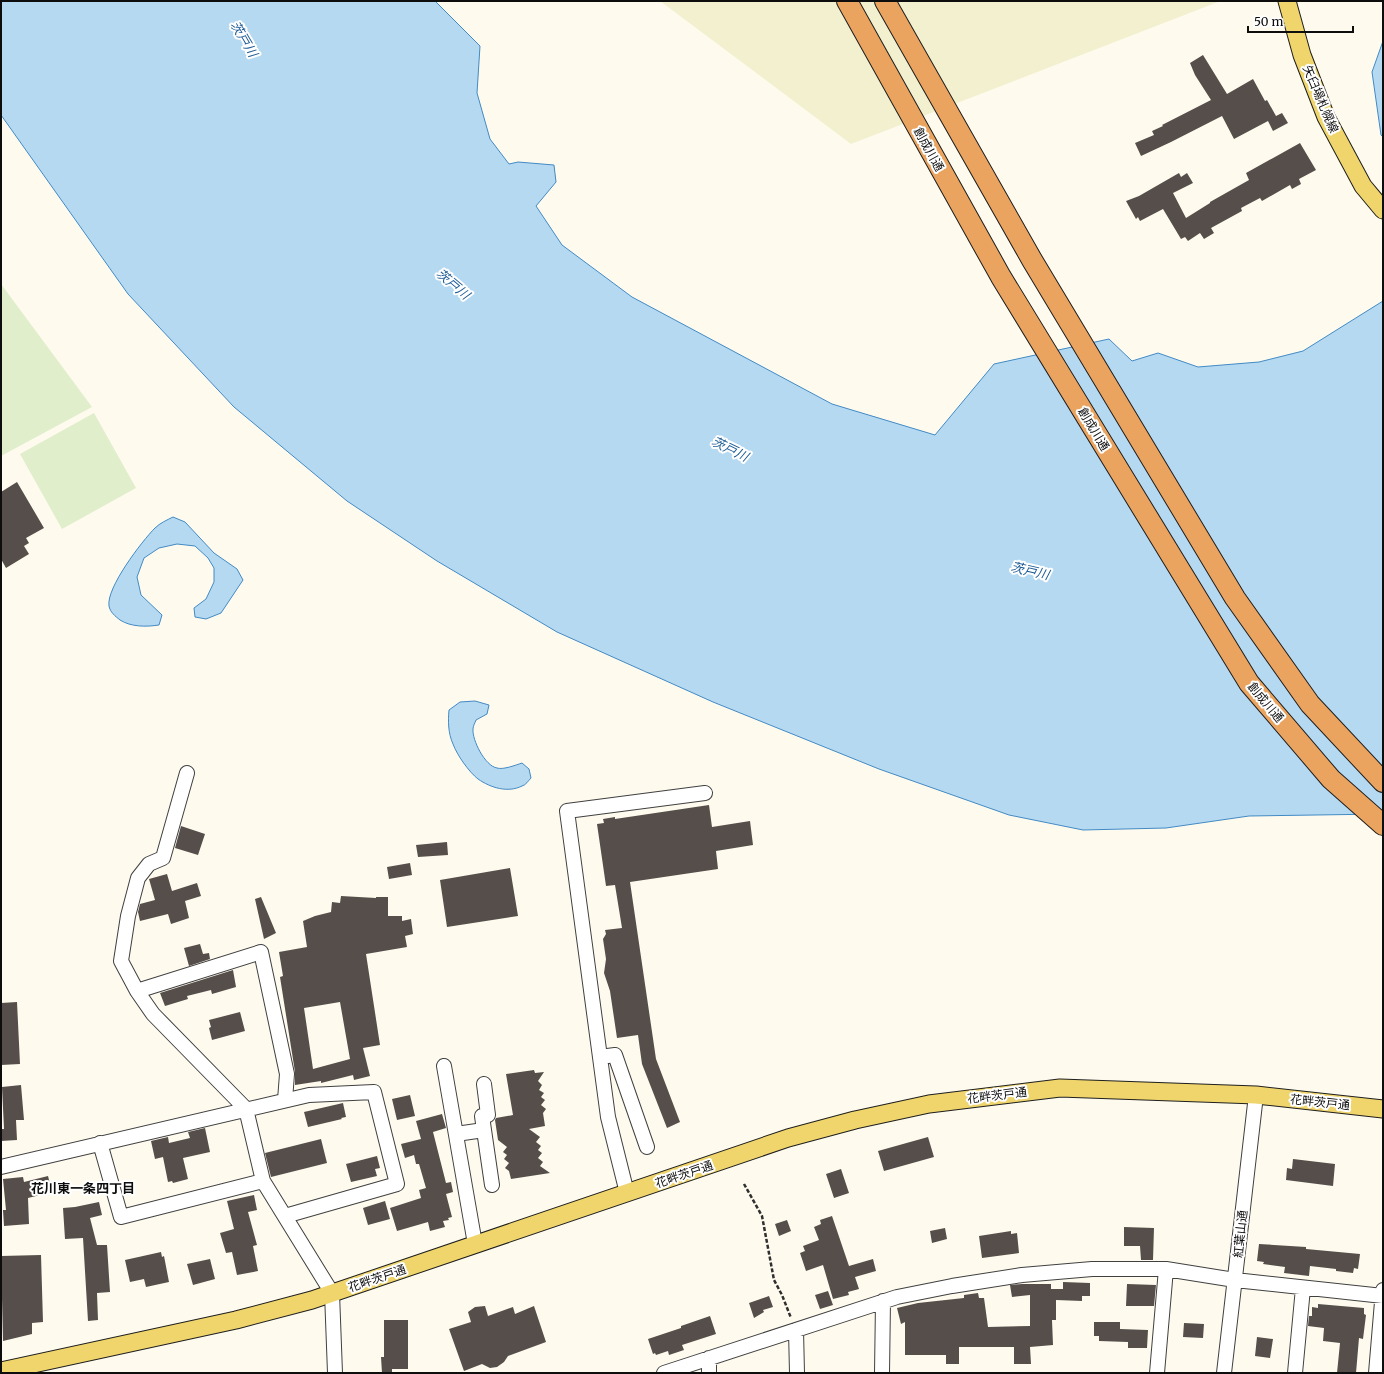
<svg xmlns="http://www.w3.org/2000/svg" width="1384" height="1374" font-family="Merriweather,'Noto Sans JP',serif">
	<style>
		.farmland { fill: #f2f0cf }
		.pitch { fill: #e0eecb }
		.water { fill: #b6d9f2; stroke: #428ac4 }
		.building { fill: #554e4a; fill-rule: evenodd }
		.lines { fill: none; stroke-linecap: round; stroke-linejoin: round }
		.minor-casing { stroke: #404040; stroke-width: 16 }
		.major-casing { stroke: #1e1e1e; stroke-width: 19 }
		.highway-casing { stroke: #1e1e1e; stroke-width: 22 }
		.path { stroke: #2f2f2f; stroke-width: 2.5; stroke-dasharray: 4 2; stroke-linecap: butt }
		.minor { stroke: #fff; stroke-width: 14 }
		.major { stroke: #efd56c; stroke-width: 17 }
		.highway { stroke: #eaa45f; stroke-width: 20 }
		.labels { text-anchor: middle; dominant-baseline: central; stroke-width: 4; stroke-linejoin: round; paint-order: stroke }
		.street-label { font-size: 12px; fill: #0d0d0d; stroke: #fff }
		.water-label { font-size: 13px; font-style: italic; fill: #1f5d96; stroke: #fff }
		.neighbourhood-label { font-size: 13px; font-weight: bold; fill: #0d0d0d; stroke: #fff }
	</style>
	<rect width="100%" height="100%" fill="#fefbee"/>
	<path class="farmland" d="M 660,1 L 1218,1 L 1218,2 L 851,144 Z"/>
	<path class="pitch" d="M 1,284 L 92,407 L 1,456 Z
		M 94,413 L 136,488 L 62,529 L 20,454 Z"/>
	<path class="water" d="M 1,1 L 435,1 L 480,46 L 477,93 L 490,139 L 509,164 L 518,162 L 554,165 L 556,182 L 536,206 L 562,245 L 632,297 L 832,404 L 935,435 L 994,364 L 1109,339 L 1132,361 L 1158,353 L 1198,367 L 1259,362 L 1303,351 L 1383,301 L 1383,814 L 1249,816 L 1166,828 L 1083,830 L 1009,815 L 879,769 L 713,702 L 557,632 L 437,561 L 347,501 L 234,407 L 128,294 L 1,115 Z
		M 1383,41 L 1383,137 L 1381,135 L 1372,72 Z
		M 173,517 L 185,522 L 214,553 L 237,569 L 243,580 L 221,613 L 206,619 L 195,617 L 194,608 L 206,599 L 214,582 L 214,568 L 208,558 L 195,546 L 177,544 L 159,548 L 144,558 L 137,577 L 141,595 L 162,615 L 159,625 C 146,627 131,627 120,620 C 115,616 110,612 109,606 C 106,588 142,541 155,528 C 160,523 167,520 173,517 Z
		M 475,701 L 489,705 L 487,714 L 476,720 C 475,723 473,726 473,729 C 472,740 485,766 497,768 C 503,770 516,765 522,763 L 529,769 L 531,778 C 528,781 526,785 522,786 C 508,793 491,788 478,779 C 469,772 457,755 453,744 C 448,733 448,721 449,710 L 460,702 Z"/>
	<path class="building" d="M 1203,55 L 1227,94 L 1253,79 L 1265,101 L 1267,100 L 1276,116 L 1272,118 L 1282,113 L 1288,123 L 1273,131 L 1268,121 L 1234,139 L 1222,116 L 1171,142 L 1141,156 L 1135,143 L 1154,135 L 1152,131 L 1163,126 L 1162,125 L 1211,100 L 1195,75 L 1190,63 Z
		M 1300,143 L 1316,170 L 1299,179 L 1301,184 L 1292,189 L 1290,185 L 1262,201 L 1260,198 L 1241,208 L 1242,211 L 1211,228 L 1214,233 L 1204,239 L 1200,233 L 1188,241 L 1185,237 L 1181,239 L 1163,209 L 1140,221 L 1138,217 L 1136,219 L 1126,201 L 1139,196 L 1179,173 L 1181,177 L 1187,173 L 1193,183 L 1173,193 L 1186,218 L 1210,203 L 1210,202 L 1249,180 L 1246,173 Z
		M 17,482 L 44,528 L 26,538 L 29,543 L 24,546 L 29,554 L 6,568 L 1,559 L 1,492 Z
		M 709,805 L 712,827 L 750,821 L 753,845 L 716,851 L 718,869 L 630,882 L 656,1059 L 680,1122 L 667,1128 L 642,1064 L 638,1035 L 617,1038 L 610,991 L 604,973 L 606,959 L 603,939 L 606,934 L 605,930 L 622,928 L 615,885 L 606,886 L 597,824 L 604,823 L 603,819 L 615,817 L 615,819 Z
		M 181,826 L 205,834 L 198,855 L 175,848 Z
		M 447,842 L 448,855 L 418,857 L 416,845 Z
		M 410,863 L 412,875 L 389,879 L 387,867 Z
		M 510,868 L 518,916 L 447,927 L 440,880 Z
		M 167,874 L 172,891 L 197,883 L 201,896 L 185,901 L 189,918 L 171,924 L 168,914 L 140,921 L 138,912 L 140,904 L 155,900 L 149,879 Z
		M 341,896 L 376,898 L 376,897 L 388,897 L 388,916 L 402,916 L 402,921 L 411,919 L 413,934 L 405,936 L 407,947 L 366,954 L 380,1045 L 363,1048 L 370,1076 L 354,1080 L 353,1075 L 321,1083 L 321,1081 L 295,1085 L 295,1072 L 280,977 L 283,976 L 279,952 L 307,947 L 303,921 L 315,916 L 331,912 L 332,902 L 340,903 ZM 340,1002 L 350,1059 L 313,1069 L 304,1008 Z
		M 261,897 L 276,933 L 264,939 L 255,899 Z
		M 200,944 L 203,954 L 209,953 L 210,959 L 189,966 L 184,948 Z
		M 233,970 L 236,987 L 212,994 L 211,990 L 187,996 L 188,999 L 165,1006 L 160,993 Z
		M 17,1002 L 20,1064 L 1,1065 L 1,1003 Z
		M 240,1012 L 245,1031 L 212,1040 L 209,1028 L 211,1027 L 209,1020 Z
		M 534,1070 L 535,1073 L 544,1072 L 538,1081 L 542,1085 L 539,1090 L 544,1093 L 541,1097 L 545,1100 L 541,1105 L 546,1109 L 543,1113 L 545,1126 L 529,1129 L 540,1137 L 536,1142 L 541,1146 L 538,1150 L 542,1153 L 538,1158 L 543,1162 L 540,1166 L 550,1173 L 511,1179 L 509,1171 L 505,1168 L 509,1163 L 504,1159 L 507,1155 L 503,1152 L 507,1147 L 498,1140 L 495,1120 L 496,1118 L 513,1115 L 506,1074 Z
		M 21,1085 L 24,1120 L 16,1120 L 17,1140 L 1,1141 L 1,1129 L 4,1129 L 2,1087 Z
		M 410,1095 L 415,1116 L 397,1120 L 392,1099 Z
		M 343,1103 L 346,1117 L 341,1118 L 342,1119 L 308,1127 L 304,1112 Z
		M 442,1114 L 446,1128 L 433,1132 L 446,1183 L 451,1182 L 453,1192 L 446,1194 L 452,1217 L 448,1218 L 449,1220 L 443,1221 L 445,1227 L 430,1231 L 428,1222 L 397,1231 L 390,1208 L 421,1198 L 419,1190 L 426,1188 L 419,1164 L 416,1164 L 414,1155 L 405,1158 L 401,1144 L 421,1139 L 416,1121 Z
		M 205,1128 L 210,1152 L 183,1158 L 188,1179 L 173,1183 L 172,1181 L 168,1182 L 163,1157 L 155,1159 L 151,1141 L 168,1137 L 169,1143 L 190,1138 L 188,1132 Z
		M 928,1137 L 934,1157 L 884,1171 L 878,1151 Z
		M 321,1139 L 327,1163 L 271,1177 L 265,1153 Z
		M 377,1156 L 380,1168 L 375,1169 L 377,1176 L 351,1182 L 346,1164 Z
		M 1293,1159 L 1335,1164 L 1333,1186 L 1286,1180 L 1287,1168 L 1292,1169 Z
		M 841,1169 L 849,1193 L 834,1198 L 826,1174 Z
		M 48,1176 L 52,1192 L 28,1198 L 29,1224 L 4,1226 L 3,1210 L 6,1210 L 3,1179 L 23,1177 L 24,1182 Z
		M 254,1195 L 257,1210 L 248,1212 L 257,1245 L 253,1246 L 258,1271 L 237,1275 L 232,1252 L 226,1253 L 220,1233 L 234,1229 L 227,1201 Z
		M 385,1201 L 390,1219 L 368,1225 L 363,1208 Z
		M 99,1202 L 102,1215 L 90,1218 L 97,1245 L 107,1245 L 110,1292 L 97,1293 L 98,1320 L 88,1321 L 83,1238 L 65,1239 L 63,1208 L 75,1207 Z
		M 832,1216 L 849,1266 L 873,1259 L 876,1271 L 855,1277 L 859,1289 L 848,1292 L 849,1295 L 833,1299 L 823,1265 L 806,1271 L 800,1253 L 805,1251 L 803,1246 L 819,1240 L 814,1227 L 821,1224 L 820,1220 Z
		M 787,1220 L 791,1231 L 779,1236 L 775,1224 Z
		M 1124,1227 L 1154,1228 L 1153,1260 L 1141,1260 L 1140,1246 L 1124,1246 Z
		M 945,1228 L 947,1239 L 932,1243 L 930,1231 Z
		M 1011,1231 L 1011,1234 L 1017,1233 L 1019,1253 L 982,1258 L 979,1236 Z
		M 1259,1244 L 1306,1247 L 1306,1249 L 1360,1254 L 1358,1269 L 1354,1268 L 1353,1273 L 1336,1271 L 1336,1269 L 1310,1266 L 1309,1276 L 1284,1273 L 1285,1267 L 1263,1264 L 1264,1262 L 1257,1261 Z
		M 161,1252 L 162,1257 L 164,1256 L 169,1282 L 146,1287 L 144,1279 L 130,1282 L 125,1260 Z
		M 41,1255 L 43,1322 L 32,1323 L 32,1334 L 3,1341 L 1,1256 Z
		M 210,1259 L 215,1279 L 193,1285 L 187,1264 Z
		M 1063,1282 L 1090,1283 L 1090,1296 L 1082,1296 L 1082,1301 L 1056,1300 L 1056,1320 L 1052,1320 L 1053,1345 L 1030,1347 L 1031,1364 L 1014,1364 L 1014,1347 L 959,1347 L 959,1364 L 946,1364 L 946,1355 L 905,1355 L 905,1322 L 901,1324 L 897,1308 L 918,1303 L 964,1298 L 964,1295 L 978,1293 L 979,1298 L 984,1298 L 988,1327 L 1030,1326 L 1030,1295 L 1012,1297 L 1010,1285 L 1022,1284 L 1051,1284 L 1051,1289 L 1063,1289 Z
		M 1127,1284 L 1156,1285 L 1154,1306 L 1126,1306 Z
		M 828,1291 L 833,1305 L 820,1309 L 815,1295 Z
		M 769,1296 L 773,1307 L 763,1310 L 764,1312 L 754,1318 L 749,1303 Z
		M 1318,1304 L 1364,1308 L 1364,1314 L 1366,1315 L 1363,1339 L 1359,1338 L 1356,1373 L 1337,1373 L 1340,1343 L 1323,1341 L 1324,1328 L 1308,1326 L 1309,1316 L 1312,1316 L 1312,1307 L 1318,1308 Z
		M 485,1306 L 488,1316 L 513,1307 L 515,1314 L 534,1306 L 546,1342 L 508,1356 L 504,1362 L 497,1367 L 490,1368 L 482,1364 L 464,1371 L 449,1329 L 471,1322 L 468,1312 L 475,1307 Z
		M 710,1316 L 716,1334 L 682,1345 L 684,1350 L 669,1355 L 668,1351 L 656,1355 L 655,1353 L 653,1354 L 648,1339 L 681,1328 L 681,1326 Z
		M 384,1320 L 408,1320 L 408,1369 L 392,1369 L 392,1373 L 382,1373 L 381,1357 L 384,1357 Z
		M 1094,1322 L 1120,1322 L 1120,1329 L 1148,1330 L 1147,1348 L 1128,1348 L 1128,1342 L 1099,1341 L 1099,1336 L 1094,1336 Z
		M 1184,1323 L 1204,1324 L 1203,1338 L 1183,1337 Z
		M 1257,1337 L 1273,1339 L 1270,1358 L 1255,1356 Z"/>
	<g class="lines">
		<defs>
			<path id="minor" d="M 187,773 L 163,858 L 149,864 L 138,878 L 128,916 L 121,961 L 137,991 L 153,1014 L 246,1109 L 263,1181 L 332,1293 L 335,1373
				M 137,991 L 261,952 L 287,1074 L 285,1100
				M 600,1057 L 615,1055 L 647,1147
				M 444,1066 L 475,1244
				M 484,1084 L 488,1115 L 482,1116 L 484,1130
				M 456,1134 L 484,1130 L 492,1185
				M 100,1143 L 121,1217 L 263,1181
				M 1,1167 L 309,1095 L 374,1092 L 397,1184 L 285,1216
				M 627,1193 L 608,1117 L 567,811 L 705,793
				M 796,1330 L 797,1373
				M 709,1358 L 709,1373
				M 664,1373 L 897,1297 L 952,1286 L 1022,1275 L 1092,1269 L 1166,1269 L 1235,1280 L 1383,1296
				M 882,1373 L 883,1301
				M 1157,1373 L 1166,1269
				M 1224,1373 L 1256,1095
				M 1295,1373 L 1303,1288
				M 1376,1373 L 1383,1290"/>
			<path id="major" d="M 1287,1 L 1302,55 L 1326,117 L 1363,186 L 1383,210
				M 1,1371 L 236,1320 L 312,1300 L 788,1138 L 855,1120 L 929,1104 L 1060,1088 L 1256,1095 L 1383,1109"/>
			<path id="highway" d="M 847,1 L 1001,277 L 1249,683 L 1331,779 L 1383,825
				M 885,1 L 1032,260 L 1235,598 L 1310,704 L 1383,782"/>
		</defs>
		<use href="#minor" class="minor-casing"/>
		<use href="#major" class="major-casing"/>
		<use href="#highway" class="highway-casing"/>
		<path class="path" d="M 744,1184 L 762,1216 L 774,1280 L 782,1295 L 791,1318"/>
		<use href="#minor" class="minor"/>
		<use href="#major" class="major"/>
		<use href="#highway" class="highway"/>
	</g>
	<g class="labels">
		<g class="street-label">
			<text transform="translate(1321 99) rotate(67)">矢臼場札幌線</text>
			<text transform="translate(929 149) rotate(61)">創成川通</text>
			<text transform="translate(1094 429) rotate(59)">創成川通</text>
			<text transform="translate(1266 702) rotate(50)">創成川通</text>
			<text transform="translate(997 1095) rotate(-7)">花畔茨戸通</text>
			<text transform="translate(1320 1102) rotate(6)">花畔茨戸通</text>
			<text transform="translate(684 1174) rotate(-19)">花畔茨戸通</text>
			<text transform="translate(1240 1234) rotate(-84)">紅葉山通</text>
			<text transform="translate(377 1278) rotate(-19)">花畔茨戸通</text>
		</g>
		<g class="water-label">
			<text transform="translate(244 39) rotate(59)">茨戸川</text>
			<text transform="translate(453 284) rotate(40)">茨戸川</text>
			<text transform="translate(730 449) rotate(26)">茨戸川</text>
			<text transform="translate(1030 571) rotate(13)">茨戸川</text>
		</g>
		<g class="neighbourhood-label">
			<text x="83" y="1188">花川東一条四丁目</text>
		</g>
	</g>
	<rect width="1384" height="1374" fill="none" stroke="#0d0d0d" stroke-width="4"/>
	<path d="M1248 26v6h105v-6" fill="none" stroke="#0d0d0d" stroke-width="2"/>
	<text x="1254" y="26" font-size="12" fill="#0d0d0d" stroke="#ffffff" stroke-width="3" paint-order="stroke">50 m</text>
</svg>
